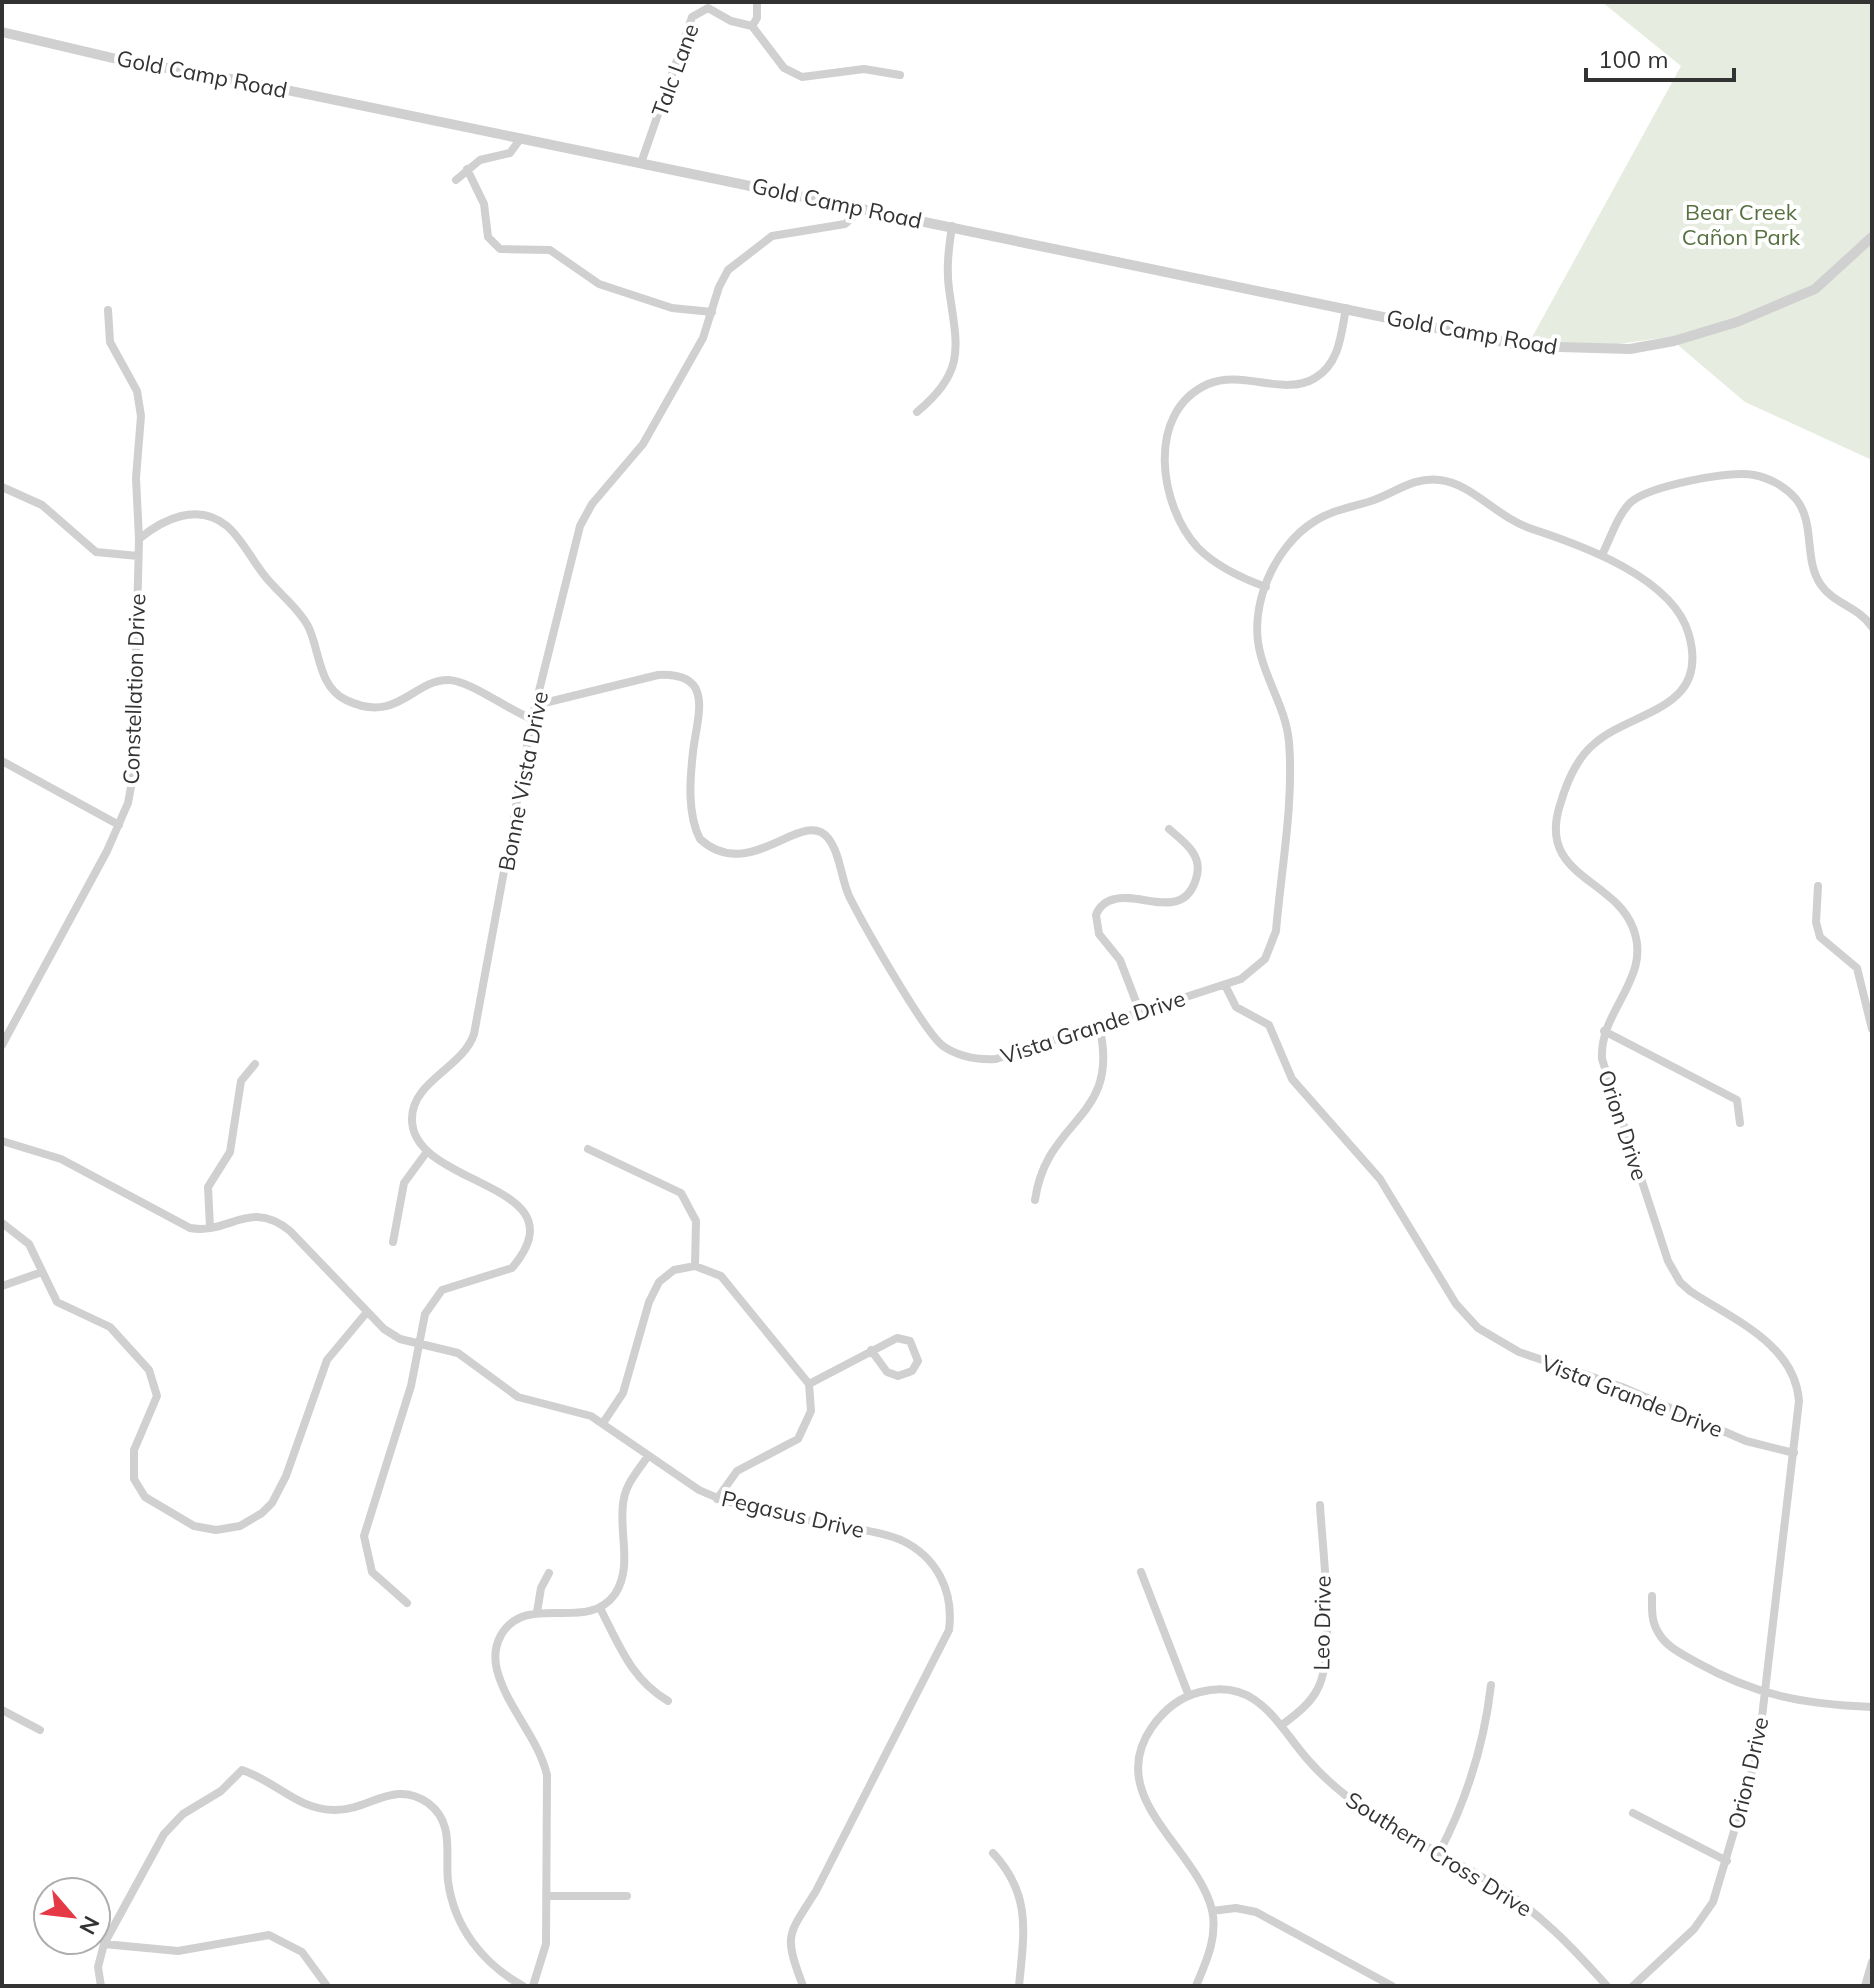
<svg xmlns="http://www.w3.org/2000/svg" width="1874" height="1988" font-family="Mulish,sans-serif">
	<style>
		.green { fill: #e6ecdf }
		.lines { fill: none; stroke-linecap: round; stroke-linejoin: round }
		.minor { stroke: #d0d0d0; stroke-width: 8 }
		.tertiary { stroke: #d0d0d0; stroke-width: 10 }
		.labels { text-anchor: middle; dominant-baseline: central; stroke-width: 8; stroke-linejoin: round; paint-order: stroke }
		.street-label { font-size: 22px; fill: #333; stroke: #fff }
		.park-label { font-size: 22px; fill: #56703f; stroke: #fff }
	</style>
	<rect width="100%" height="100%" fill="#fff"/>
	<path class="green" d="M 1602,2 L 1872,2 L 1872,460 L 1745,402 L 1679,346 L 1676,336 L 1611,345 L 1530,341 L 1681,66 Z"/>
	<g class="lines">
		<path class="minor" d="M 752,26 L 784,68 L 802,77 L 864,69 L 900,75
			M 752,26 L 757,18 L 757,2
			M 641,163 L 692,17 L 708,8 L 731,21 L 752,26
			M 467,169 L 484,204 L 488,237 L 500,249 L 550,250 L 599,284 L 672,308 L 712,312
			M 456,180 L 480,160 L 510,153 L 521,138
			M 917,412 C 967,371 957,346 949,289 C 946,267 949,247 952,226
			M 2,487 L 42,505 L 96,552 L 138,556
			M 139,539 C 163,519 198,502 227,526 C 242,539 252,560 264,575 C 278,593 297,606 308,626 C 320,650 318,687 346,700 C 398,725 413,679 449,680 C 471,681 508,710 532,719
			M 1602,555 C 1610,539 1618,514 1631,502 C 1650,486 1730,470 1754,475 C 1770,478 1786,487 1796,499 C 1816,524 1803,559 1821,585 C 1834,604 1859,607 1872,627
			M 1266,587 C 1241,578 1217,567 1198,548 C 1159,506 1145,412 1208,384 C 1243,369 1284,397 1315,378 C 1340,363 1341,334 1346,308
			M 536,705 L 658,675 C 716,672 697,716 693,752 C 690,779 687,814 700,839 C 750,885 803,806 828,838 C 840,853 841,878 849,896 C 862,922 924,1032 943,1046 C 959,1057 977,1060 996,1059 L 1241,979 L 1265,959 L 1276,931 C 1281,870 1294,804 1289,742 C 1286,710 1269,686 1261,656 C 1247,608 1274,546 1315,521 C 1331,511 1350,507 1368,502 C 1393,495 1412,476 1440,480 C 1473,484 1496,517 1532,529 C 1581,545 1674,578 1689,635 C 1710,711 1632,710 1594,744 C 1577,758 1566,784 1560,805 C 1537,876 1614,878 1633,928 C 1653,978 1599,1010 1602,1059 L 1668,1261 L 1680,1282 L 1690,1291 C 1732,1319 1795,1344 1799,1401 L 1758,1751 L 1713,1902 L 1694,1929 L 1633,1986
			M 2,761 L 119,825
			M 1818,886 L 1816,922 L 1820,937 L 1857,968 L 1872,1029
			M 1225,985 L 1236,1007 L 1269,1025 L 1292,1079 L 1380,1179 L 1456,1304 L 1478,1328 L 1519,1352 L 1622,1387 L 1746,1441 L 1794,1453
			M 1140,1012 L 1120,960 L 1099,934 L 1096,915 C 1099,907 1106,901 1115,899 C 1142,892 1186,923 1197,875 C 1202,854 1183,841 1169,829
			M 1604,1031 L 1737,1100 L 1740,1123
			M 2,1045 L 107,851 L 128,803 L 133,776 L 139,539 L 136,478 L 141,416 L 137,391 L 110,342 L 108,310
			M 2,1141 L 61,1159 L 190,1228 C 230,1235 249,1198 290,1231 L 384,1329 L 400,1339 L 458,1353 L 518,1397 L 591,1416 L 699,1490 C 744,1511 793,1517 841,1526 C 861,1530 883,1532 901,1540 C 937,1557 954,1591 949,1630 L 816,1891 C 788,1936 783,1933 803,1986
			M 588,1149 L 681,1193 L 696,1221 L 695,1266
			M 1035,1200 C 1047,1116 1122,1120 1099,1025
			M 2,1223 L 29,1244 L 57,1302 L 110,1327 L 149,1370 L 157,1396 L 134,1450 L 134,1479 L 145,1497 L 194,1526 L 216,1530 L 240,1526 L 262,1513 L 272,1503 L 286,1476 L 327,1360 L 367,1312
			M 210,1227 L 208,1187 L 230,1152 L 241,1081 L 255,1064
			M 393,1242 L 404,1183 L 426,1153
			M 2,1286 L 42,1272
			M 809,1384 L 897,1338 L 910,1341 L 918,1361 L 912,1371 L 898,1376 L 887,1372 L 871,1350
			M 603,1423 L 623,1393 L 649,1302 L 659,1282 L 674,1270 L 695,1266 L 721,1276 L 809,1384 L 811,1411 L 798,1439 L 737,1471 L 717,1499
			M 1141,1572 L 1189,1696
			M 1652,1596 C 1652,1608 1651,1621 1658,1632 C 1666,1647 1682,1654 1696,1662 C 1757,1696 1803,1704 1872,1707
			M 407,1603 L 372,1572 L 364,1536 L 411,1386 L 425,1314 L 442,1290 L 512,1268 C 585,1182 413,1188 412,1120 C 411,1081 463,1068 474,1034 L 532,719 L 580,526 L 592,504 L 643,444 L 703,338 L 719,287 L 728,270 L 772,236 L 845,224 L 863,208
			M 600,1608 C 619,1645 631,1679 668,1701
			M 537,1612 L 541,1588 L 549,1573
			M 2,1710 L 40,1730
			M 1282,1725 C 1295,1715 1309,1705 1317,1690 C 1337,1656 1322,1547 1320,1505
			M 1633,1813 L 1727,1861
			M 993,1853 C 1032,1895 1024,1933 1019,1986
			M 1439,1853 C 1467,1799 1484,1746 1491,1685
			M 547,1896 L 627,1896
			M 1212,1911 L 1236,1908 L 1256,1912 L 1392,1986
			M 104,1944 L 178,1951 L 269,1935 L 302,1952 L 327,1986
			M 101,1986 L 98,1967 L 104,1944 L 164,1834 L 183,1814 L 221,1791 L 242,1770 C 276,1781 297,1810 335,1810 C 370,1810 394,1779 428,1803 C 455,1823 445,1853 448,1881 C 454,1927 483,1964 523,1986
			M 533,1986 L 546,1944 L 547,1775 C 538,1737 507,1708 497,1670 C 494,1658 495,1646 501,1635 C 527,1591 587,1634 615,1594 C 634,1565 617,1529 624,1498 C 627,1482 640,1468 648,1456
			M 1196,1986 C 1206,1962 1218,1937 1212,1910 C 1197,1848 1103,1797 1152,1727 C 1164,1710 1180,1697 1200,1692 C 1258,1677 1278,1726 1309,1761 C 1360,1819 1431,1845 1495,1885 C 1539,1912 1573,1948 1607,1986
			M 1865,1986 L 1872,1962"/>
		<path class="tertiary" d="M 2,32 L 121,60 L 248,82 L 1523,346 L 1630,349 L 1674,341 L 1737,322 L 1815,289 L 1872,237"/>
	</g>
	<g class="labels">
		<g class="street-label">
			<text transform="translate(675 70) rotate(-70)">Talc Lane</text>
			<text transform="translate(202 74) rotate(11)">Gold Camp Road</text>
			<text transform="translate(837 203) rotate(12)">Gold Camp Road</text>
			<text transform="translate(1472 332) rotate(10)">Gold Camp Road</text>
			<text transform="translate(134 689) rotate(-88)">Constellation Drive</text>
			<text transform="translate(523 781) rotate(-79)">Bonne Vista Drive</text>
			<text transform="translate(1093 1027) rotate(-18)">Vista Grande Drive</text>
			<text transform="translate(1623 1125) rotate(72)">Orion Drive</text>
			<text transform="translate(1632 1396) rotate(21)">Vista Grande Drive</text>
			<text transform="translate(793 1514) rotate(13)">Pegasus Drive</text>
			<text transform="translate(1322 1623) rotate(-89)">Leo Drive</text>
			<text transform="translate(1748 1773) rotate(-77)">Orion Drive</text>
			<text transform="translate(1439 1854) rotate(32)">Southern Cross Drive</text>
		</g>
		<g class="park-label">
			<text x="1741" y="212">Bear Creek<tspan x="1741" dy="25">Cañon Park</tspan></text>
		</g>
	</g>
	<rect width="1874" height="1988" fill="none" stroke="#333333" stroke-width="8"/>
	<g transform="translate(72 1916) rotate(118)"><circle r="38" fill="#ffffff" stroke="#adadad" stroke-width="2"/>
	<path d="M0-6L14 30L0 20L-14 30Z" fill="#e63946"/>
	<text y="-12" font-size="22" font-weight="bold" text-anchor="middle" fill="#333333">N</text>
	</g>
	<path d="M1586 68v12h148v-12" fill="none" stroke="#333333" stroke-width="4"/>
	<text x="1598" y="68" font-size="24" fill="#333333" stroke="#ffffff" stroke-width="6" paint-order="stroke">100 m</text>
</svg>
